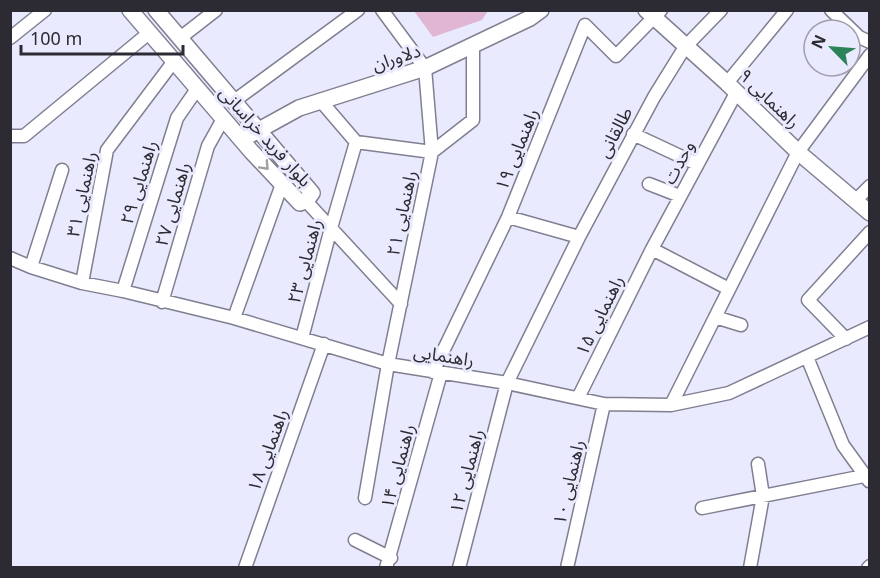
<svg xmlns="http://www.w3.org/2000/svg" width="880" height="578" font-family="'Noto Sans','Noto Sans Arabic',sans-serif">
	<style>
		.green { fill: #e1b6d4 }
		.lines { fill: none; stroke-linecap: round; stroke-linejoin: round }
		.minor-casing { stroke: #807f91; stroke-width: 15 }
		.tertiary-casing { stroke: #807f91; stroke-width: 18 }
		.minor { stroke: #fff; stroke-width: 12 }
		.tertiary { stroke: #fff; stroke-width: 15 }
		.oneway { stroke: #a0a0a3 }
		.labels { text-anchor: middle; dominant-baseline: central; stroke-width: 6; stroke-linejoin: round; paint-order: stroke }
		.street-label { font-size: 18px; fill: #2c2b33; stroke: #eaeafe }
	</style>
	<rect width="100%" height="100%" fill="#eaeafe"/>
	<path class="green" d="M 414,11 L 488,11 L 482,20 L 433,37 Z"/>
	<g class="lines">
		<defs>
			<path id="minor" d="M 831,10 L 859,37 L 870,42
				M 10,38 L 45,10
				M 180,38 L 216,10
				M 727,83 L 787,10
				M 320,100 L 356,142
				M 234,101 L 358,10
				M 633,134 L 697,164
				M 10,136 L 24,136 L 149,33
				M 356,142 L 432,152 L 473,120 L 473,47
				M 649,184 L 680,196
				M 856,200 L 870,186
				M 306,201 L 401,304
				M 508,217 L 579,237
				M 652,249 L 729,289
				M 10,258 L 31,267 L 82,283 L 123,291 L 234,318 L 388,364 L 507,383 L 604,404 L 671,405 L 729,393 L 870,327
				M 31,267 L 62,170
				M 82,283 L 107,150 L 174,61
				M 123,291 L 177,118 L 197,89
				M 162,302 L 208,146 L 223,119
				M 715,317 L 741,325
				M 234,318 L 282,184
				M 302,338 L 331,228 L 356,142
				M 846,339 L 808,300 L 870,232
				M 807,357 L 843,445 L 869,481
				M 433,372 L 508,217 L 585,25 L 616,56 L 661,10
				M 578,398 L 652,249 L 736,93
				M 671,405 L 798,152 L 870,55
				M 365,498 L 388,364 L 432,152 L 425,68 L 382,10
				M 702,508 L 864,476
				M 355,540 L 391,558
				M 245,568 L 324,344
				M 386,568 L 441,373
				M 459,568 L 507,383 L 579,237 L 654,97 L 685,47 L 721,10
				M 567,568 L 604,404
				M 750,568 L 763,496 L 758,464
				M 868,568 L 870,566"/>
			<path id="tertiary" d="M 130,10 L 251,151 L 300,203 L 306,201 L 312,193 L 156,10
				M 646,10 L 727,83 L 798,152 L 870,213
				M 250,135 L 299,108 L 425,68 L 530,18 L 541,10"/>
		</defs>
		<use href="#minor" class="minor-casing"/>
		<use href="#tertiary" class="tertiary-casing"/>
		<use href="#minor" class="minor"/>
		<use href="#tertiary" class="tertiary"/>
	</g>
	<defs><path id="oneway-chevron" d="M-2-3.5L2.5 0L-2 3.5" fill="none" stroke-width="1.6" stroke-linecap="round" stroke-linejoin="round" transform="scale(1.5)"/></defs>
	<use class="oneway" href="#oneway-chevron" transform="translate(265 166) rotate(47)"/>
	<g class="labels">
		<g class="street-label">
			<text transform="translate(396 57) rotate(-18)">دلاوران</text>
			<text transform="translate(770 98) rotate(44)">راهنمایی ۹</text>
			<text transform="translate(614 132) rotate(-62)">طالقانی</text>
			<text transform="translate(266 136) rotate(48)">بلوار فرید خراسانی</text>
			<text transform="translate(516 149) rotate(-68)">راهنمایی ۱۹</text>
			<text transform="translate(678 162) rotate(-62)">وحدت</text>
			<text transform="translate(138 182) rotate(-73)">راهنمایی ۲۹</text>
			<text transform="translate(81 194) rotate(-78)">راهنمایی ۳۱</text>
			<text transform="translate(172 204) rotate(-74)">راهنمایی ۲۷</text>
			<text transform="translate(401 213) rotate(-78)">راهنمایی ۲۱</text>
			<text transform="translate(304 261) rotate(-75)">راهنمایی ۲۳</text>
			<text transform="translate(599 315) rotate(-64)">راهنمایی ۱۵</text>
			<text transform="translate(444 355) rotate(9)">راهنمایی</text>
			<text transform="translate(267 450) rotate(-70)">راهنمایی ۱۸</text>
			<text transform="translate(397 466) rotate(-75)">راهنمایی ۱۴</text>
			<text transform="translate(466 471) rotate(-75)">راهنمایی ۱۲</text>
			<text transform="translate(568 482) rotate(-77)">راهنمایی ۱۰</text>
		</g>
	</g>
	<rect width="880" height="578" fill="none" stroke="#2c2b33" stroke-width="24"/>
	<g transform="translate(832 48) rotate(295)"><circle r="28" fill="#eaeafe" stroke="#9e9ead" stroke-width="1.5"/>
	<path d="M0-4.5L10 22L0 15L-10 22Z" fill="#2b8459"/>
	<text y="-9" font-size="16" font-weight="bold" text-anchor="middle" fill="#2c2b33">N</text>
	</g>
	<path d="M21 45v9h162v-9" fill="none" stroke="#2c2b33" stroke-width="3"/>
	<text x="30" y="45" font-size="18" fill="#2c2b33" stroke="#eaeafe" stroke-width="4.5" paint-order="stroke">100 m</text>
</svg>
